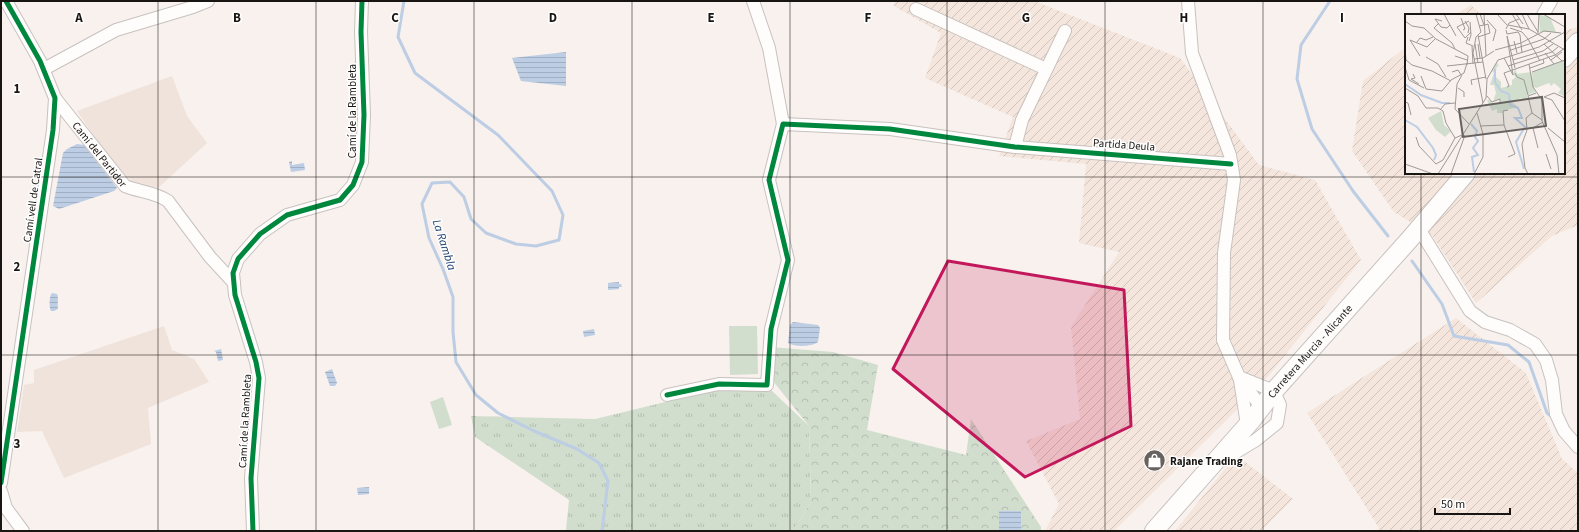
<svg xmlns="http://www.w3.org/2000/svg" width="1579" height="532" font-family="'Source Sans 3',sans-serif">
	<style>
		.built { fill: #f0e3dc }
		.industrial { fill: url(#industrial-furrows) }
		.grass { fill: url(#grass-tufts) }
		.park { fill: url(#park-crowns) }
		.pitch { fill: #d1dece }
		.water { fill: url(#water-rules) }
		.lines { fill: none; stroke-linecap: round; stroke-linejoin: round }
		.stream { stroke: #bccde4; stroke-width: 3 }
		.minor-casing { stroke: #c8c2bf; stroke-width: 14 }
		.highway-casing { stroke: #c8c2bf; stroke-width: 20 }
		.minor { stroke: #fefdfc; stroke-width: 12 }
		.highway { stroke: #fefdfc; stroke-width: 18 }
		.cycleway-casing { stroke: #fff; stroke-width: 8 }
		.cycleway { stroke: #00873e; stroke-width: 5 }
		.marked { fill: #c2185b; fill-opacity: 0.2; stroke: #c2185b; stroke-width: 3; stroke-linejoin: round }
		.grid { fill: none; stroke: #191512; stroke-width: 1; stroke-opacity: 0.55 }
		.labels { text-anchor: middle; dominant-baseline: central; stroke-width: 3; stroke-linejoin: round; paint-order: stroke }
		.street-label { font-size: 11px; fill: #191512; stroke: #fff }
		.poi-label { font-size: 11px; font-weight: bold; fill: #191512; stroke: #fff; text-anchor: start }
		.water-label { font-size: 12px; font-style: italic; fill: #214471; stroke: #fff }
		.inset-river { fill: none; stroke: #bccde4; stroke-width: 2 }
		.inset-road { fill: none; stroke: #9f9995; stroke-width: 1 }
		.view { fill: #67625f; fill-opacity: 0.15; stroke: #67625f; stroke-width: 2 }
		.inset-edge { fill: none; stroke: #191512; stroke-width: 2 }
		.grid-label { font-size: 13px; text-anchor: middle; font-weight: bold; fill: #191512; stroke: #fff; stroke-width: 3; stroke-linejoin: round; paint-order: stroke }
	</style>
	<defs>
		<pattern id="industrial-furrows" width="10" height="10" patternUnits="userSpaceOnUse"><rect width="10" height="10" fill="#f5e6dd"/><path d="M-1 1l2-2M0 10L10 0M9 11l2-2" fill="none" stroke="#d1c4bd"/></pattern>
		<pattern id="grass-tufts" width="24" height="20" patternUnits="userSpaceOnUse"><rect width="24" height="20" fill="#d1dece"/><path d="M3 7l-1-3M5 7V3M7 7l1-3M15 17l-1-3M17 17v-4M19 17l1-3" fill="none" stroke="#b3beb0"/></pattern>
		<pattern id="park-crowns" width="20" height="18" patternUnits="userSpaceOnUse"><rect width="20" height="18" fill="#d1dece"/><path d="M2 6a3 3 0 1 1 6 0M12 15a3 3 0 1 1 6 0" fill="none" stroke="#b3beb0"/></pattern>
		<pattern id="water-rules" width="6" height="5" patternUnits="userSpaceOnUse"><rect width="6" height="5" fill="#bccde4"/><path d="M0 2.5h6" fill="none" stroke="#a1afc3"/></pattern>
	</defs>
	<rect width="100%" height="100%" fill="#f8f1ed"/>
	<path class="built" d="M 172,76 L 187,116 L 207,143 L 158,188 L 137,184 L 118,171 L 77,111 Z
		M 164,326 L 172,350 L 194,359 L 209,382 L 148,408 L 151,444 L 64,478 L 42,431 L 17,432 L 24,385 L 34,383 L 34,370 Z"/>
	<path class="industrial" d="M 895,1 L 1034,1 L 1180,58 L 1259,165 L 1315,180 L 1361,260 L 1258,389 L 1114,531 L 1045,531 L 1059,504 L 1026,441 L 1080,419 L 1071,327 L 1119,252 L 1079,243 L 1086,164 L 999,156 L 1013,117 L 925,78 L 941,33 L 894,6 Z
		M 1471,5 L 1482,15 L 1455,15 Z
		M 1578,27 L 1578,225 L 1552,236 L 1476,303 L 1432,235 L 1394,212 L 1352,151 L 1363,81 L 1406,47 L 1406,173 L 1564,173 L 1564,31 Z
		M 1456,318 L 1526,373 L 1562,459 L 1578,473 L 1578,531 L 1377,531 L 1379,528 L 1307,413 Z
		M 1236,455 L 1293,499 L 1261,531 L 1175,531 Z"/>
	<path class="grass" d="M 719,389 L 771,390 L 809,426 L 811,502 L 793,531 L 556,531 L 566,530 L 569,500 L 475,437 L 471,416 L 595,419 Z"/>
	<path class="park" d="M 770,347 L 833,352 L 878,365 L 867,430 L 966,455 L 971,419 L 1041,527 L 1041,531 L 793,531 L 811,502 L 809,426 L 765,371 Z"/>
	<path class="pitch" d="M 729,326 L 757,326 L 758,374 L 730,375 Z
		M 443,397 L 452,425 L 439,429 L 430,402 Z"/>
	<path class="water" d="M 566,52 L 566,86 L 521,81 L 512,58 Z
		M 77,144 L 84,145 L 117,188 L 114,191 L 59,209 L 53,206 L 63,153 L 67,149 Z
		M 292,161 L 292,165 L 304,163 L 305,170 L 291,172 L 289,162 Z
		M 619,282 L 619,284 L 621,284 L 622,287 L 619,287 L 619,289 L 608,290 L 608,283 Z
		M 52,293 L 57,294 C 59,298 57,304 58,309 L 54,311 L 51,311 C 49,308 49,296 52,293 Z
		M 793,322 L 818,325 L 820,328 L 818,342 C 811,347 795,347 788,343 L 790,325 Z
		M 594,329 L 595,335 L 584,337 L 583,331 Z
		M 221,349 L 223,360 L 218,361 L 216,352 L 214,351 Z
		M 332,369 L 337,383 L 335,386 L 330,386 L 325,372 Z
		M 369,487 L 369,494 L 358,495 L 357,488 Z
		M 999,511 L 1021,511 L 1021,531 L 999,531 Z"/>
	<g class="lines">
		<path class="stream" d="M 404,1 L 398,37 L 415,73 L 498,135 L 552,191 L 563,215 L 559,240 L 536,246 L 516,244 L 486,233 L 471,219 L 464,197 L 450,182 L 432,183 L 422,204 L 429,238 L 443,269 L 453,297 L 453,332 L 456,362 L 476,395 L 498,413 L 534,431 L 577,449 L 599,463 L 608,481 L 602,531
			M 1330,1 L 1301,45 L 1297,79 L 1312,129 L 1353,191 L 1388,236
			M 1412,261 L 1442,304 L 1454,336 L 1508,345 L 1529,362 L 1547,413 L 1552,417"/>
		<defs>
			<g id="minor">
				<path d="M 753,1 L 769,48 L 783,124"/>
				<path d="M 1188,1 L 1192,53 L 1230,155 L 1234,180 L 1224,253 L 1223,340 L 1239,377 L 1261,407"/>
				<path d="M 916,9 L 1046,69"/>
				<path d="M 1543,15 L 1551,1"/>
				<path d="M 44,69 L 116,30 L 193,7 L 208,1"/>
				<path id="s1" d="M 55,98 L 125,186 C 139,192 155,192 168,201 L 210,257 L 234,283"/>
				<path d="M 1015,147 L 1022,120 L 1065,31"/>
				<path d="M 1419,229 L 1470,311 L 1485,322 L 1510,330 L 1535,344 L 1546,360 L 1552,380 L 1556,414 L 1564,431 L 1578,447"/>
				<path d="M 1240,380 L 1247,425"/>
				<path d="M 667,395 L 719,384 L 767,385 L 771,329 L 788,260 L 769,180 L 783,124 L 890,129 L 1015,147 L 1231,164"/>
				<path d="M 1223,460 L 1256,440 L 1277,423 L 1280,405 L 1274,391 L 1239,377"/>
				<path d="M 1,483 L 53,130 L 55,98 L 40,61 L 6,1"/>
				<path d="M 1,491 L 6,508 L 23,531"/>
				<path d="M 253,531 L 251,478 L 259,378 L 256,362 L 235,295 L 233,273 L 238,259 L 260,234 L 287,215 L 340,200 L 353,185 L 362,162 L 364,115 L 361,32 L 362,1"/>
			</g>
			<g id="highway">
				<path d="M 1564,58 L 1578,42"/>
				<path id="s2" d="M 1154,531 L 1251,421 L 1274,391 L 1409,240 L 1466,173"/>
			</g>
		</defs>
		<use href="#minor" class="minor-casing"/>
		<use href="#highway" class="highway-casing"/>
		<use href="#minor" class="minor"/>
		<use href="#highway" class="highway"/>
		<defs>
			<path id="cycleway" d="M 667,395 L 719,384 L 767,385 L 771,329 L 788,260 L 769,180 L 783,124 L 890,129 L 1015,147 L 1231,164
				M 1,483 L 53,130 L 55,98 L 40,61 L 6,1
				M 253,531 L 251,478 L 259,378 L 256,362 L 235,295 L 233,273 L 238,259 L 260,234 L 287,215 L 340,200 L 353,185 L 362,162 L 364,115 L 361,32 L 362,1"/>
		</defs>
		<use href="#cycleway" class="cycleway-casing"/>
		<use href="#cycleway" class="cycleway"/>
	</g>
	<path class="marked" d="M 948,261 L 1124,290 L 1131,426 L 1025,477 L 893,369 Z"/>
	<path class="grid" d="M 158,1 L 158,531M 316,1 L 316,531M 474,1 L 474,531M 632,1 L 632,531M 790,1 L 790,531M 947,1 L 947,531M 1105,1 L 1105,531M 1263,1 L 1263,531M 1421,1 L 1421,15M 1421,173 L 1421,531M 1,177 L 1578,177M 1,355 L 1578,355"/>
	<defs>
		<symbol id="shop-disc" viewBox="-11 -11 22 22"><circle r="9.5" fill="#67625f" stroke="#fff"/><path d="M-5-2.5h2.3a2.7 3.5 0 0 1 5.4 0H5L5.5 6h-11ZM-1.5-2.5h3a1.5 2.3 0 0 0-3 0Z" fill="#fff"/></symbol>
	</defs>
	<g fill-rule="evenodd">
		<use href="#shop-disc" x="1142" y="448" width="25" height="25"/>
	</g>
	<g class="labels">
		<g class="street-label">
			<text transform="translate(352 111) rotate(-90)">Camí de la Rambleta</text>
			<text transform="translate(1124 145) rotate(4)">Partida Deula</text>
			<text stroke="none"><textPath href="#s1" startOffset="72">Camí del Partidor</textPath></text>
			<text transform="translate(33 200) rotate(-82)">Camí vell de Catral</text>
			<text stroke="none"><textPath href="#s2" startOffset="238">Carretera Murcia - Alicante</textPath></text>
			<text transform="translate(245 421) rotate(-87)">Camí de la Rambleta</text>
		</g>
		<g class="poi-label">
			<text x="1170" y="461">Rajane Trading</text>
		</g>
		<g class="water-label">
			<text transform="translate(444 245) rotate(72)">La Rambla</text>
		</g>
	</g>
	<g transform="translate(1405 14)">
		<rect width="160" height="160" fill="#f8f1ed"/>
		<path d="M 160,46 L 159,82 L 153,79 L 156,75 L 149,69 L 146,72 L 144,69 L 131,74 L 128,72 L 127,58 ZM 92,48 L 94,53 L 92,52 L 90,62 L 96,68 L 96,74 L 107,71 L 107,66 L 111,63 L 108,61 L 110,54 L 112,60 L 126,58 L 130,78 L 124,80 L 120,86 L 116,84 L 107,88 L 113,93 L 97,97 L 95,85 L 88,87 L 91,79 L 89,71 L 85,71 L 89,59 L 87,57 Z" fill="#d1dece"/>
		<path d="M 36,97 L 39,111 L 46,117 L 40,123 L 31,116 L 23,104 Z" fill="#d1dece"/>
		<path d="M 134,1 L 145,3 L 151,18 L 135,18 ZM 82,86 L 85,86 L 88,90 L 96,88 L 98,99 L 92,99 L 92,95 L 87,97 Z" fill="#d1dece"/>
		<path class="inset-river" d="M 90,55 L 90,68 L 96,77 L 104,80 L 105,91 L 113,94 L 117,104 L 110,104 L 120,113 L 111,128 L 119,155M 0,70 L 16,81 L 37,89 L 45,89M 0,106 L 12,113 L 28,134 L 31,141 L 29,146M 66,110 L 72,117 L 70,123 L 73,127 L 68,134 L 73,141 L 67,143 L 69,158"/>
		<path class="inset-road" d="M 71,0 L 76,18 L 71,23 L 68,39 L 78,89M 79,0 L 81,42M 92,0 L 102,11M 107,0 L 117,16M 111,0 L 118,10M 117,0 L 124,15M 122,0 L 133,18M 138,0 L 160,13M 56,4 L 60,15 L 58,16M 82,6 L 91,16 L 88,27M 0,7 L 7,12 L 19,14 L 31,25 L 63,42 L 62,51M 37,7 L 30,5 L 36,13 L 42,14 L 45,11 L 39,0M 60,7 L 64,14 L 63,19M 34,9 L 29,14 L 47,29 L 50,35M 45,11 L 51,22M 103,11 L 124,15 L 160,36M 74,12 L 79,11 L 75,0M 52,13 L 60,24 L 66,18M 52,13 L 64,7M 105,14 L 117,18 L 123,25 L 135,47M 101,15 L 104,9 L 114,5M 101,16 L 102,20 L 113,18 L 115,21M 133,19 L 134,0M 73,21 L 81,65M 115,21 L 117,39M 63,23 L 61,29 L 68,32M 73,23 L 85,19 L 83,10 L 80,11M 64,27 L 66,21 L 65,8M 109,27 L 112,39M 12,28 L 15,24 L 21,26 L 28,23M 70,30 L 73,49M 73,30 L 75,44M 139,30 L 157,47M 67,32 L 68,50M 0,35 L 1,46 L 7,51 L 27,57 L 46,67M 90,36 L 116,29 L 139,17 L 156,19M 106,36 L 139,25 L 146,19M 140,39 L 149,50M 15,42 L 5,26 L 22,33 L 30,25M 50,42 L 62,46M 21,43 L 33,50 L 41,63M 99,44 L 108,61M 69,45 L 78,44 L 89,37M 108,46 L 138,37 L 148,30M 146,46 L 157,38M 124,50 L 128,73 L 137,86 L 137,107 L 152,141 L 154,160M 42,52 L 78,48M 103,52 L 147,38 L 153,33M 0,53 L 4,66 L 19,74M 125,54 L 139,49 L 138,45M 47,58 L 53,56 L 56,61M 127,58 L 160,46M 110,59 L 112,63 L 119,66 L 123,81M 8,60 L 10,64 L 6,65 L 14,70M 57,61 L 52,70 L 50,95 L 64,110M 108,61 L 102,22 L 110,54M 16,62 L 21,75 L 37,77 L 46,66 L 59,59 L 62,49M 67,71 L 66,66 L 81,63M 102,73 L 104,72 L 99,59 L 150,41 L 160,34M 0,74 L 13,82 L 21,94 L 33,94 L 38,97 L 41,109 L 50,124 L 57,121M 53,74 L 59,78 L 59,83M 82,82 L 87,88 L 95,85 L 95,88M 139,83 L 147,86 L 160,107M 139,83 L 149,79 L 160,84M 0,88 L 3,89 L 6,101M 35,96 L 40,90 L 50,89M 127,99 L 137,106M 99,111 L 110,140 L 103,143M 75,112 L 99,111 L 98,97 L 103,96M 143,114 L 160,128M 11,123 L 14,132 L 31,150 L 38,146 L 50,124M 133,134 L 128,114 L 138,108M 141,140 L 146,155M 0,150 L 28,160M 33,160 L 81,84 L 82,65 L 93,46 L 134,33 L 160,18M 46,160 L 60,121M 69,160 L 78,143 L 78,120 L 72,99M 123,160 L 120,154 L 117,130 L 122,116 L 121,104 L 127,99 L 123,82 L 131,79"/>
		<path class="view" d="M 137,83 L 141,112 L 58,123 L 54,95 Z"/>
		<rect width="160" height="160" class="inset-edge"/>
	</g>
	<g class="grid-label">
		<text x="79" y="22">A</text>
		<text x="237" y="22">B</text>
		<text x="395" y="22">C</text>
		<text x="553" y="22">D</text>
		<text x="711" y="22">E</text>
		<text x="868" y="22">F</text>
		<text x="1026" y="22">G</text>
		<text x="1184" y="22">H</text>
		<text x="1342" y="22">I</text>
		<text x="17" y="93">1</text>
		<text x="17" y="271">2</text>
		<text x="17" y="448">3</text>
	</g>
	<rect width="1579" height="532" fill="none" stroke="#191512" stroke-width="4"/>
	<path d="M1435 508v6h75v-6" fill="none" stroke="#191512" stroke-width="2"/>
	<text x="1441" y="508" font-size="12" fill="#191512" stroke="#ffffff" stroke-width="3" paint-order="stroke">50 m</text>
</svg>
